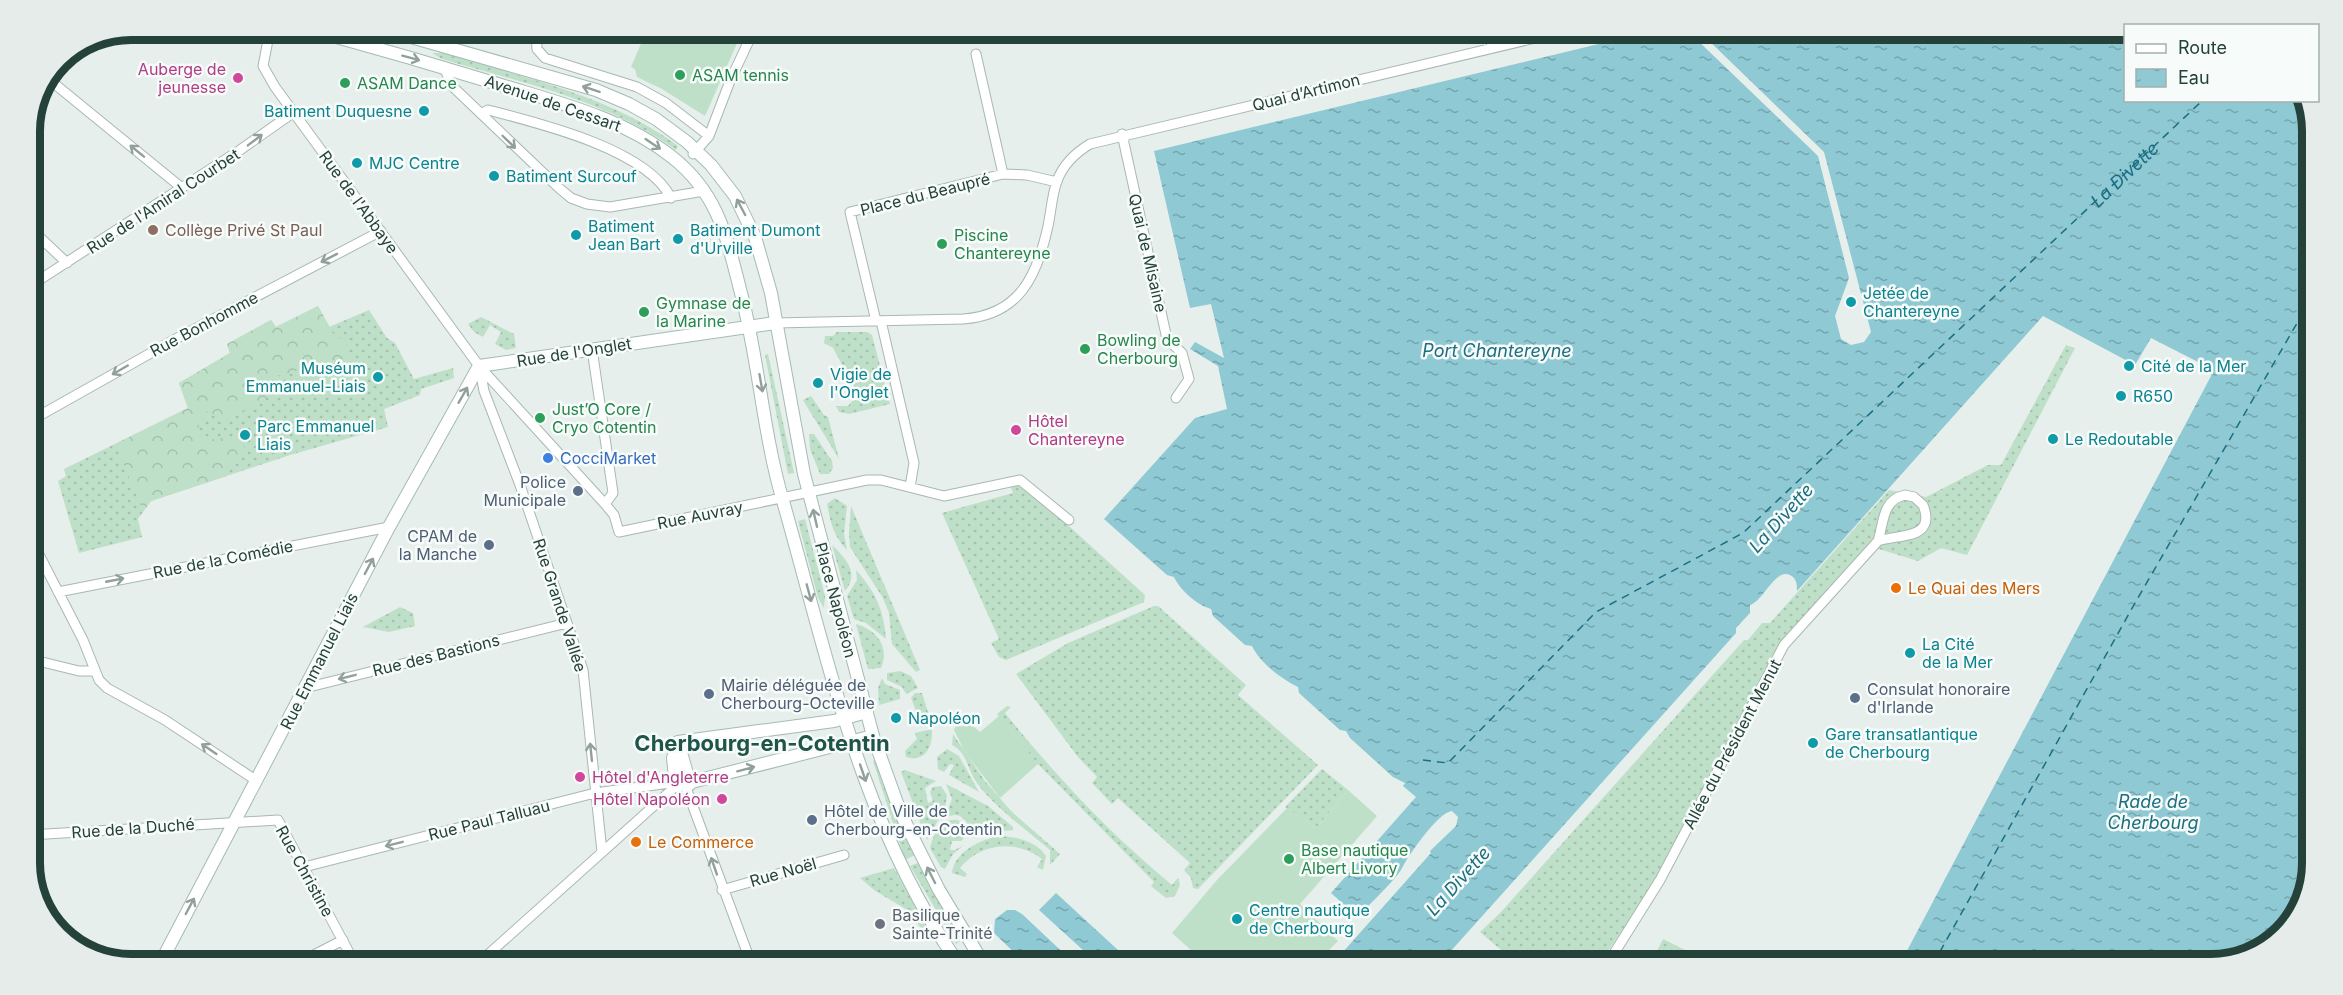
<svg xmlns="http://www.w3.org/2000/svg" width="2343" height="995" font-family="Inter,sans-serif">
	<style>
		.grass { fill: url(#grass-dots) }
		.forest { fill: url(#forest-crowns) }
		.pitch { fill: #bfe0c8 }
		.water { fill: url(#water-ripples) }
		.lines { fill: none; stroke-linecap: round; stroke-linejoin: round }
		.ferry { stroke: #1c6f80; stroke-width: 1.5; stroke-dasharray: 8 6; stroke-linecap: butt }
		.street-casing { stroke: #a8b8b2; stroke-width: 11 }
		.secondary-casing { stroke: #a4bbb3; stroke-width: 14 }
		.street { stroke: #fff; stroke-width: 9 }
		.secondary { stroke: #fff; stroke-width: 12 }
		.oneway { stroke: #92a09c }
		.leisure-dot { fill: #2e9e5b; stroke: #f7fbf9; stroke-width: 2 }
		.hotel-dot { fill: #d1479c; stroke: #f7fbf9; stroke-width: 2 }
		.culture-dot { fill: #0f9aa8; stroke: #f7fbf9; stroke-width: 2 }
		.education-dot { fill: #8d6e63; stroke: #f7fbf9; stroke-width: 2 }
		.shop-dot { fill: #3f7fe0; stroke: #f7fbf9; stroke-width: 2 }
		.service-dot { fill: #5c6f8a; stroke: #f7fbf9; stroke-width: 2 }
		.food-dot { fill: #e8710a; stroke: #f7fbf9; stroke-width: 2 }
		.worship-dot { fill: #6b7280; stroke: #f7fbf9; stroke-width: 2 }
		.labels { text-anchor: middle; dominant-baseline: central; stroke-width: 5; stroke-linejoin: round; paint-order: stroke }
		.hotel-label { font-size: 16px; fill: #b23c85; stroke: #f7fbf9; text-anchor: end }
		.leisure-label { font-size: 16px; fill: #27864d; stroke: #f7fbf9; text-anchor: start }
		.street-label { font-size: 16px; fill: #24423a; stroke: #f7fbf9 }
		.culture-label { font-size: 16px; fill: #0d838f; stroke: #f7fbf9; text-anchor: start }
		.education-label { font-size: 16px; fill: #785e54; stroke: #f7fbf9; text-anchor: start }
		.shop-label { font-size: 16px; fill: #366cbe; stroke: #f7fbf9; text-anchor: start }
		.service-label { font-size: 16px; fill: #4e5e75; stroke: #f7fbf9; text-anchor: start }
		.food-label { font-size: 16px; fill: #c56008; stroke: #f7fbf9; text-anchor: start }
		.worship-label { font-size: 16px; fill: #5b616d; stroke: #f7fbf9; text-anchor: start }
		.water-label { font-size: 18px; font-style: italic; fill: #1c6f80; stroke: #f7fbf9 }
		.district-label { font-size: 22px; font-weight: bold; fill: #1f5548; stroke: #f7fbf9 }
		.rim { fill: none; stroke: #24423a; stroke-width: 8 }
	</style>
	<defs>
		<pattern id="grass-dots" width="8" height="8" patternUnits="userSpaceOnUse" patternTransform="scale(1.5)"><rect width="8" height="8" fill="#bfe0c8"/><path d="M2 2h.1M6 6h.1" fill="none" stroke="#a4c1ad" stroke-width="1.8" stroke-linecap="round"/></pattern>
		<pattern id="forest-crowns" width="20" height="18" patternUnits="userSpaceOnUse" patternTransform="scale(1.5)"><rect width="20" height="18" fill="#bfe0c8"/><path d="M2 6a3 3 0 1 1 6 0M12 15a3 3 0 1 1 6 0" fill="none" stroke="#a4c1ad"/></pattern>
		<pattern id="water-ripples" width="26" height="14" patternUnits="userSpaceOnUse" patternTransform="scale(1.5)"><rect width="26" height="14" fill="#8ec9d4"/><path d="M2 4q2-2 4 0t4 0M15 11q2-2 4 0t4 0" fill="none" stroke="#74a5ad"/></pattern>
	</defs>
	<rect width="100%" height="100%" fill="#e6efeb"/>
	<path class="grass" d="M 432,53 L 443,53 C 523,78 610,95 678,146 L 676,150 C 607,100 522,83 442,59 Z
		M 318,306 L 329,327 L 369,310 L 387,338 L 395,343 L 414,379 L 453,368 L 454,378 L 421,389 L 420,395 L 384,409 L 388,427 L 290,455 L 151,501 L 138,519 L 142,537 L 79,553 L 58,481 L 66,476 L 64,469 L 188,408 L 179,383 L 230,353 L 227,344 L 271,320 L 276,327 Z
		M 481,317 L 514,334 L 516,348 L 506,350 L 495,344 L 501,332 L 490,325 L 483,337 L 474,332 L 468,324 Z
		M 837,332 L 867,332 L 872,335 L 890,404 L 849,414 L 839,412 L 836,406 L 848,406 L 858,394 L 833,348 L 824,343 L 825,336 L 833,336 Z
		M 2066,345 L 2075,348 L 1967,555 L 1941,548 L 1918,561 L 1869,546 L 1786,635 L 1648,892 L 1600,963 L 1515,962 L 1480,932 L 1501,912 L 1744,640 L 1748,640 L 1762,623 L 1770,623 L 1889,490 L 1926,497 L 1988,465 L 2001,465 Z
		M 768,354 L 794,473 L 788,474 L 765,355 Z
		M 811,396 L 824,415 L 828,417 L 839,459 L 803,400 Z
		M 809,434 L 814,434 L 832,461 L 833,468 L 829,474 L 820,474 L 810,449 Z
		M 1010,485 L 1024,486 L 1029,490 L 1145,595 L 1144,602 L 1006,660 L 999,657 L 991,643 L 999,639 L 942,513 L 1013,493 Z
		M 835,498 L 847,506 L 844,534 L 847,550 C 833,535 831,524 827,504 Z
		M 851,506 L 920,670 L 916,672 L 892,644 L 889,613 L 883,598 L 850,547 L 849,533 Z
		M 805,519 L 825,596 L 824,608 L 818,598 L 798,521 Z
		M 832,545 C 846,559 860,573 845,591 Z
		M 856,570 C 875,591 884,610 886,639 L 866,623 L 854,619 L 847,596 L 857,580 Z
		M 1154,606 L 1158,606 L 1246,685 L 1238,695 L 1318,765 L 1198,889 L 1193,888 L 1191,878 L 1184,870 L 1190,863 L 1118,798 L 1112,804 L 1092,783 L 1097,777 L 1078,757 L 1016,674 L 1068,643 Z
		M 400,607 L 413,613 L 415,626 L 389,632 L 363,627 Z
		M 856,624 C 877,630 890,647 881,668 L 868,669 Z
		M 900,671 L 911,676 L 918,688 L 906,694 L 902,687 L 887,680 L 887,673 Z
		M 882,678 L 885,684 L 900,690 L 900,699 L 879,705 L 878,688 Z
		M 915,693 L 922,693 L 931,722 L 926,727 L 918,726 L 918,716 L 911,698 Z
		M 1007,706 L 1011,707 L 1005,713 C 1056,776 1109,833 1172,885 L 1178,878 L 1180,885 L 1175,896 L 1166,898 L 1151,886 L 1154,882 L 1035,761 L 997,714 Z
		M 932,729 C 933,746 926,763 906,757 L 905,751 L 917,739 L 915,733 Z
		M 953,734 L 985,781 L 1011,811 L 1060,854 L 1050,865 L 1050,850 C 1027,830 994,807 977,783 C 967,770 968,753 952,745 Z
		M 947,749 L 959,756 L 979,792 L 949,775 L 954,765 L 950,764 L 944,772 L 938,769 L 937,757 Z
		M 875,760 L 917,854 L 905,860 L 873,761 Z
		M 1322,769 L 1348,790 L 1316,828 L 1285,807 Z
		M 905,770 L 936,781 L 925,788 L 928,803 L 933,801 L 930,792 L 933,787 L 941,786 L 947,795 L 945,808 L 927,840 L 901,772 Z
		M 946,784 L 988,806 L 1013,827 L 1013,830 L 991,832 L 974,838 C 969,825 963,808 945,818 L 952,799 Z
		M 958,820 L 966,826 L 968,833 L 961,841 L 952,841 L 950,850 L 955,850 L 964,845 L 953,854 L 945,869 L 941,867 L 930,848 C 934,833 941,818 958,820 Z
		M 995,837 C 1012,835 1036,840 1046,856 L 1043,870 L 1037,867 L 1042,859 C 1017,839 980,843 960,868 L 967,874 L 965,877 L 952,873 C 954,853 978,841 995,837 Z
		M 920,862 L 963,939 L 956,944 L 910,866 Z
		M 894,868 L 927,929 L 924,933 L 909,911 L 874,890 L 860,878 Z
		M 1663,939 L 1711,963 L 1651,963 Z"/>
	<path class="forest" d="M 318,306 L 336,338 L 345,339 L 348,358 L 269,378 L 276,392 L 224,422 L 207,411 L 198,423 L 202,440 L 243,436 L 244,449 L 224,477 L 151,501 L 143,511 L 115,444 L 188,408 L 179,383 L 230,353 L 227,344 L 271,320 L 276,327 Z"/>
	<path class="pitch" d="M 646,32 L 742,32 L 705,116 L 662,89 L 637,77 L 635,69 L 631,67 Z
		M 999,716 L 1038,764 L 1000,798 L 965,752 L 954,730 L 958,722 L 961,727 L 964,725 L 961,721 L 965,719 L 980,732 Z
		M 1348,790 L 1377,816 L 1300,904 L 1338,941 L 1317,962 L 1203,961 L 1172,933 L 1217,880 L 1287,808 L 1316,828 Z"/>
	<path class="water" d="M 1636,35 L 1693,36 L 1818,156 L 1849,278 L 1835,316 L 1841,339 L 1851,345 L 1864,342 L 1871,332 L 1824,152 L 1704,36 L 2125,37 L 2126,100 L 2303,101 L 2313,126 L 2305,902 L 2268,948 L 2211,965 L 1900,964 L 2211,376 L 2208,367 L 2151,338 L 2135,365 L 2043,316 L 1797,591 C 1797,586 1797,581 1793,577 C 1777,563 1764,601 1750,605 L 1750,613 L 1736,628 L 1736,633 L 1441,962 L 1334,962 L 1431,853 L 1430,851 L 1456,826 L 1458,817 L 1452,811 C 1438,812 1408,856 1402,868 C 1396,880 1368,905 1358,917 L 1331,893 L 1416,797 L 1403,786 L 1405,783 L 1393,777 L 1350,738 L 1346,731 L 1340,730 L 1299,693 L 1298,687 C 1282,679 1260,663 1252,646 L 1245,645 L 1213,616 L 1211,609 C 1197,605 1180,590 1174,577 L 1167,575 L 1104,519 L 1195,418 L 1227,409 L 1218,366 L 1190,349 L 1195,342 L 1224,358 L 1211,304 L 1190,308 L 1154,151 Z
		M 1056,893 L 1130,961 L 1095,961 L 1039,910 Z
		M 1007,910 L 1015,910 L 1022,914 L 1072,961 L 1023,961 L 994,933 L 995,919 Z"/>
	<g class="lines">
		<g class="ferry">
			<path id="s1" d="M 1423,760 L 1448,763 L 1596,612 L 1743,533 L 2203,100"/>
			<path d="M 1933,964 L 2135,603 L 2311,299"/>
		</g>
		<defs>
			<path id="street" d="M 270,30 L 263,66 L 275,87 L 479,366 L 605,504 L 614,515 L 619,532 L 867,480 L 881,480 L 944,496 L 1020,480 L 1069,520
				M 536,31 L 537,49 L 545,58 L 637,87 L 666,103 L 709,136
				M 1582,35 L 1585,35
				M 1491,48 L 1493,35
				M 976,54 L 1003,174
				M 444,67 L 452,86 L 559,188 L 571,198 L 587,204 L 610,207 L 704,191
				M 51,81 L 182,188
				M 481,114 L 488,110 C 538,123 647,149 671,198
				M 1122,134 L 1167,339 L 1182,353 L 1189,379 L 1176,398
				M 693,154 L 709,136 L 730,81 L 753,32
				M 30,228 L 67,263
				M 30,286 L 240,150 L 294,112
				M 876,321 L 850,212 L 1003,174 L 1027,175 L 1057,182
				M 881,321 L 914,463 L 910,487
				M 775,323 L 963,319 C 1019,315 1037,277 1048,226 C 1051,212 1052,195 1057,181 C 1063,165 1075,153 1090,144 L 1548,35
				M 592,349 L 613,493 L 605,504
				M 480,369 L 484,391 L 520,485 L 583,670 L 602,852
				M 30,421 L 181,336 L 381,231
				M 1905,495 L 1914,497 L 1923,505 C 1937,540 1898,534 1878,541 C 1884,522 1882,500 1905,495 Z
				M 30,537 L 83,640 L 99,680 L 107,688 L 165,720 L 257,781
				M 58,592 L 389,527
				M 30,659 L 79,671 L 94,671
				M 305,688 L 567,623
				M 685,785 L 750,960
				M 30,835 L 278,820 L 352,958
				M 304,867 L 595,793 L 670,783 L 676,786
				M 722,890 L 844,855
				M 308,958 L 343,940
				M 483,959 L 676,786
				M 780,960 L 783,959
				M 864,960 L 875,960
				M 1608,963 L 1660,880 L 1784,645 L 1878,541"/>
			<path id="secondary" d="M 315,31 C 377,48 439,66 501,85 C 560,103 622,118 672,157 C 719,194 727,239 741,293 C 759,361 763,434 783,501 C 828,659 861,823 956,960
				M 390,31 L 596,90 L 629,104 L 656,119 L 687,142 L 711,165 L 735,196 L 755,237 L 771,293 L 804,474 L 873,736 L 901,814 L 939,890 L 982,961
				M 867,712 L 834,721 L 678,742 L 673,758 L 676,786 L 873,736
				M 678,742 L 690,784
				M 163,958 L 389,527 L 479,366 L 775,323"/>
		</defs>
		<use href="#street" class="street-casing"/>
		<use href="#secondary" class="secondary-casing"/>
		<use href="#street" class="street"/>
		<use href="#secondary" class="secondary"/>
	</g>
	<defs><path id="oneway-shaft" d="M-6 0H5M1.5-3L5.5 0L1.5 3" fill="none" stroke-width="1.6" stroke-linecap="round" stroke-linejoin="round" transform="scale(1.5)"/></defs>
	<g class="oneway">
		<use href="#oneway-shaft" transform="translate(411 58) rotate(15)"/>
		<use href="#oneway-shaft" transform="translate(591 89) rotate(-162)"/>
		<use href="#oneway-shaft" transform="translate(255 140) rotate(-37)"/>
		<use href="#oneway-shaft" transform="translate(509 142) rotate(44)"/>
		<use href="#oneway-shaft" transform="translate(653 144) rotate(34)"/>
		<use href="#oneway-shaft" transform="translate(137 151) rotate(-141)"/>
		<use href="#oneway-shaft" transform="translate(741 207) rotate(-118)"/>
		<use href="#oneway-shaft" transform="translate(329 258) rotate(153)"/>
		<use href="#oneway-shaft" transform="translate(120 370) rotate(150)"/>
		<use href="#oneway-shaft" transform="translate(761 383) rotate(80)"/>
		<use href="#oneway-shaft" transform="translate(463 395) rotate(-60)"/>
		<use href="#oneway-shaft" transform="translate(815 518) rotate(-103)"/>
		<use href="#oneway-shaft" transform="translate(369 566) rotate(-62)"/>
		<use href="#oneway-shaft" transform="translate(115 580) rotate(-11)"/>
		<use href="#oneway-shaft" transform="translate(809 593) rotate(75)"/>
		<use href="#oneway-shaft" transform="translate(347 677) rotate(166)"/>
		<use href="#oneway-shaft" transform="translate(209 749) rotate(-146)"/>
		<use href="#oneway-shaft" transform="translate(591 752) rotate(-96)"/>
		<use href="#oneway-shaft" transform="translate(746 769) rotate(-15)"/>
		<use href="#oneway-shaft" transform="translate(863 773) rotate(71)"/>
		<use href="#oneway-shaft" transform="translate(394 844) rotate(166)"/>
		<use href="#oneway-shaft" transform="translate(714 866) rotate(-109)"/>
		<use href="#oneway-shaft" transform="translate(931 875) rotate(-117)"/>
		<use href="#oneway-shaft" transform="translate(190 906) rotate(-62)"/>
	</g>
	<g class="leisure-dot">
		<circle cx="680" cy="75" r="6"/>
		<circle cx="345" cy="83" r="6"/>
		<circle cx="942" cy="244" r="6"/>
		<circle cx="644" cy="312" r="6"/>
		<circle cx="1085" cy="349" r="6"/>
		<circle cx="540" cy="418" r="6"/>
		<circle cx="1289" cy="859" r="6"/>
	</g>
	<g class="hotel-dot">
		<circle cx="238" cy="78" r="6"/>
		<circle cx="1016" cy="430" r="6"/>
		<circle cx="580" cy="777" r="6"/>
		<circle cx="722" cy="799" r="6"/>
	</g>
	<g class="culture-dot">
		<circle cx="424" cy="111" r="6"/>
		<circle cx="357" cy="163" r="6"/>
		<circle cx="494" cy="176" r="6"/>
		<circle cx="576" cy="235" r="6"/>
		<circle cx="678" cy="239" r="6"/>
		<circle cx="1851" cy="302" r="6"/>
		<circle cx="2129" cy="366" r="6"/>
		<circle cx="378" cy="377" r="6"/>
		<circle cx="818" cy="383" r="6"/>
		<circle cx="2121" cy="396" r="6"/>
		<circle cx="245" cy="435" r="6"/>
		<circle cx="2053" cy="439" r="6"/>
		<circle cx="1910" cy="653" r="6"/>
		<circle cx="896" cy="718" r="6"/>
		<circle cx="1813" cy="743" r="6"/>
		<circle cx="1237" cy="919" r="6"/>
	</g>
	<circle class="education-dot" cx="153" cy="230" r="6"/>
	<circle class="shop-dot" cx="548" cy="458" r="6"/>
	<g class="service-dot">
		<circle cx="578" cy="491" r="6"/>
		<circle cx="489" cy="545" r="6"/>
		<circle cx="709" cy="694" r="6"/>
		<circle cx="1855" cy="698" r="6"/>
		<circle cx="812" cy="820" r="6"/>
	</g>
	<g class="food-dot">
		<circle cx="1896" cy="588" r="6"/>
		<circle cx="636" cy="842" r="6"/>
	</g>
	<circle class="worship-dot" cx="880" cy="924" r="6"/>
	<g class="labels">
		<g class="hotel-label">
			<text x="226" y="69">Auberge de<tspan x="226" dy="18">jeunesse</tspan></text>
			<text x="1028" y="421" text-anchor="start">Hôtel<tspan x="1028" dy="18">Chantereyne</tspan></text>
			<text x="592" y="777" text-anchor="start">Hôtel d'Angleterre</text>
			<text x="710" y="799">Hôtel Napoléon</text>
		</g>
		<g class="leisure-label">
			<text x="692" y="75">ASAM tennis</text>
			<text x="357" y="83">ASAM Dance</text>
			<text x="954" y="235">Piscine<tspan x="954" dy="18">Chantereyne</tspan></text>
			<text x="656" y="303">Gymnase de<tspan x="656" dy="18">la Marine</tspan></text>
			<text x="1097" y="340">Bowling de<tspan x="1097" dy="18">Cherbourg</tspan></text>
			<text x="552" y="409">Just’O Core /<tspan x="552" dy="18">Cryo Cotentin</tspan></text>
			<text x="1301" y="850">Base nautique<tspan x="1301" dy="18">Albert Livory</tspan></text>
		</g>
		<g class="street-label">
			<text transform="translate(1306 92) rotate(-14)">Quai d’Artimon</text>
			<text transform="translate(553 103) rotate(19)">Avenue de Cessart</text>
			<text transform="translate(925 194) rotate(-14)">Place du Beaupré</text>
			<text transform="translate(163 201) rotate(-33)">Rue de l'Amiral Courbet</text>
			<text transform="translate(359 202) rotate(54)">Rue de l'Abbaye</text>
			<text transform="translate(1148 253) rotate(77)">Quai de Misaine</text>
			<text transform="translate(204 324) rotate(-28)">Rue Bonhomme</text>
			<text transform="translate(574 352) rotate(-9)">Rue de l'Onglet</text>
			<text transform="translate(700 515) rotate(-11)">Rue Auvray</text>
			<text transform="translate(223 559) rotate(-11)">Rue de la Comédie</text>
			<text transform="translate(836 600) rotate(75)">Place Napoléon</text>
			<text transform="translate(560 605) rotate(72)">Rue Grande Vallée</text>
			<text transform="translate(436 655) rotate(-14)">Rue des Bastions</text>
			<text transform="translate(319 661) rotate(-63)">Rue Emmanuel Liais</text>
			<text transform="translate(1732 744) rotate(-62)">Allée du Président Menut</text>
			<text transform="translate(489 820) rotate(-14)">Rue Paul Talluau</text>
			<text transform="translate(133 828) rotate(-4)">Rue de la Duché</text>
			<text transform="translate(305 871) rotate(61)">Rue Christine</text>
			<text transform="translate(783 872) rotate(-16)">Rue Noël</text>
		</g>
		<g class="culture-label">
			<text x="412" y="111" text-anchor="end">Batiment Duquesne</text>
			<text x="369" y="163">MJC Centre</text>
			<text x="506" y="176">Batiment Surcouf</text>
			<text x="588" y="226">Batiment<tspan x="588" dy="18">Jean Bart</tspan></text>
			<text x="690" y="230">Batiment Dumont<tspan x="690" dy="18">d'Urville</tspan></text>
			<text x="1863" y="293">Jetée de<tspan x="1863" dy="18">Chantereyne</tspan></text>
			<text x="2141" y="366">Cité de la Mer</text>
			<text x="366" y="368" text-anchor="end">Muséum<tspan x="366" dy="18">Emmanuel-Liais</tspan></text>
			<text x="830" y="374">Vigie de<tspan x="830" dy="18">l'Onglet</tspan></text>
			<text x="2133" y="396">R650</text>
			<text x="257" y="426">Parc Emmanuel<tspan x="257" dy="18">Liais</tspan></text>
			<text x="2065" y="439">Le Redoutable</text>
			<text x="1922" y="644">La Cité<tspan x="1922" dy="18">de la Mer</tspan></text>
			<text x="908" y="718">Napoléon</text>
			<text x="1825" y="734">Gare transatlantique<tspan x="1825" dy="18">de Cherbourg</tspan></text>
			<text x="1249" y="910">Centre nautique<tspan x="1249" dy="18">de Cherbourg</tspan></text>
		</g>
		<g class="education-label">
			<text x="165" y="230">Collège Privé St Paul</text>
		</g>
		<g class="shop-label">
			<text x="560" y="458">CocciMarket</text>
		</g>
		<g class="service-label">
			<text x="566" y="482" text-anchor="end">Police<tspan x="566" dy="18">Municipale</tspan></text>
			<text x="477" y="536" text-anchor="end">CPAM de<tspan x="477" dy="18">la Manche</tspan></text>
			<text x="721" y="685">Mairie déléguée de<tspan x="721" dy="18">Cherbourg-Octeville</tspan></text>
			<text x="1867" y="689">Consulat honoraire<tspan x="1867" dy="18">d'Irlande</tspan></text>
			<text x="824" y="811">Hôtel de Ville de<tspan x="824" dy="18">Cherbourg-en-Cotentin</tspan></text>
		</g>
		<g class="food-label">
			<text x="1908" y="588">Le Quai des Mers</text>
			<text x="648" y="842">Le Commerce</text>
		</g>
		<g class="worship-label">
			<text x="892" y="915">Basilique<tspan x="892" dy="18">Sainte-Trinité</tspan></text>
		</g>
		<g class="water-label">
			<text stroke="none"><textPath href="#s1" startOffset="927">La Divette</textPath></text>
			<text x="1497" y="350">Port Chantereyne</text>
			<text transform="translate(1781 518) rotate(-48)">La Divette</text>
			<text x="2153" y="801">Rade de<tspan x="2153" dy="21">Cherbourg</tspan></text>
			<text transform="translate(1458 881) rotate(-48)">La Divette</text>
		</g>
		<g class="district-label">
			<text x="762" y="743">Cherbourg-en-Cotentin</text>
		</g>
	</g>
	<path d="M0 0H2343V995H0ZM131 40H2211A91 91 0 0 1 2302 131V863A91 91 0 0 1 2211 954H131A91 91 0 0 1 40 863V131A91 91 0 0 1 131 40Z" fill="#e6ecea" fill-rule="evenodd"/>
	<path class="rim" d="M131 40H2211A91 91 0 0 1 2302 131V863A91 91 0 0 1 2211 954H131A91 91 0 0 1 40 863V131A91 91 0 0 1 131 40Z"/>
	<rect x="2124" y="24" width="195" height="78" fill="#f7fbf9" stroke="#a3b1ad" stroke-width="1.5"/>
	<rect x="2136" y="44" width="30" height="9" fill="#ffffff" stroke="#a3b1ad" stroke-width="1.5"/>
	<text x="2178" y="54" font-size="18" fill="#24423a">Route</text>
	<rect x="2136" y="69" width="30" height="18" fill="url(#water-ripples)" stroke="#a3b1ad" stroke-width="1.5"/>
	<text x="2178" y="84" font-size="18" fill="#24423a">Eau</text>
</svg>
